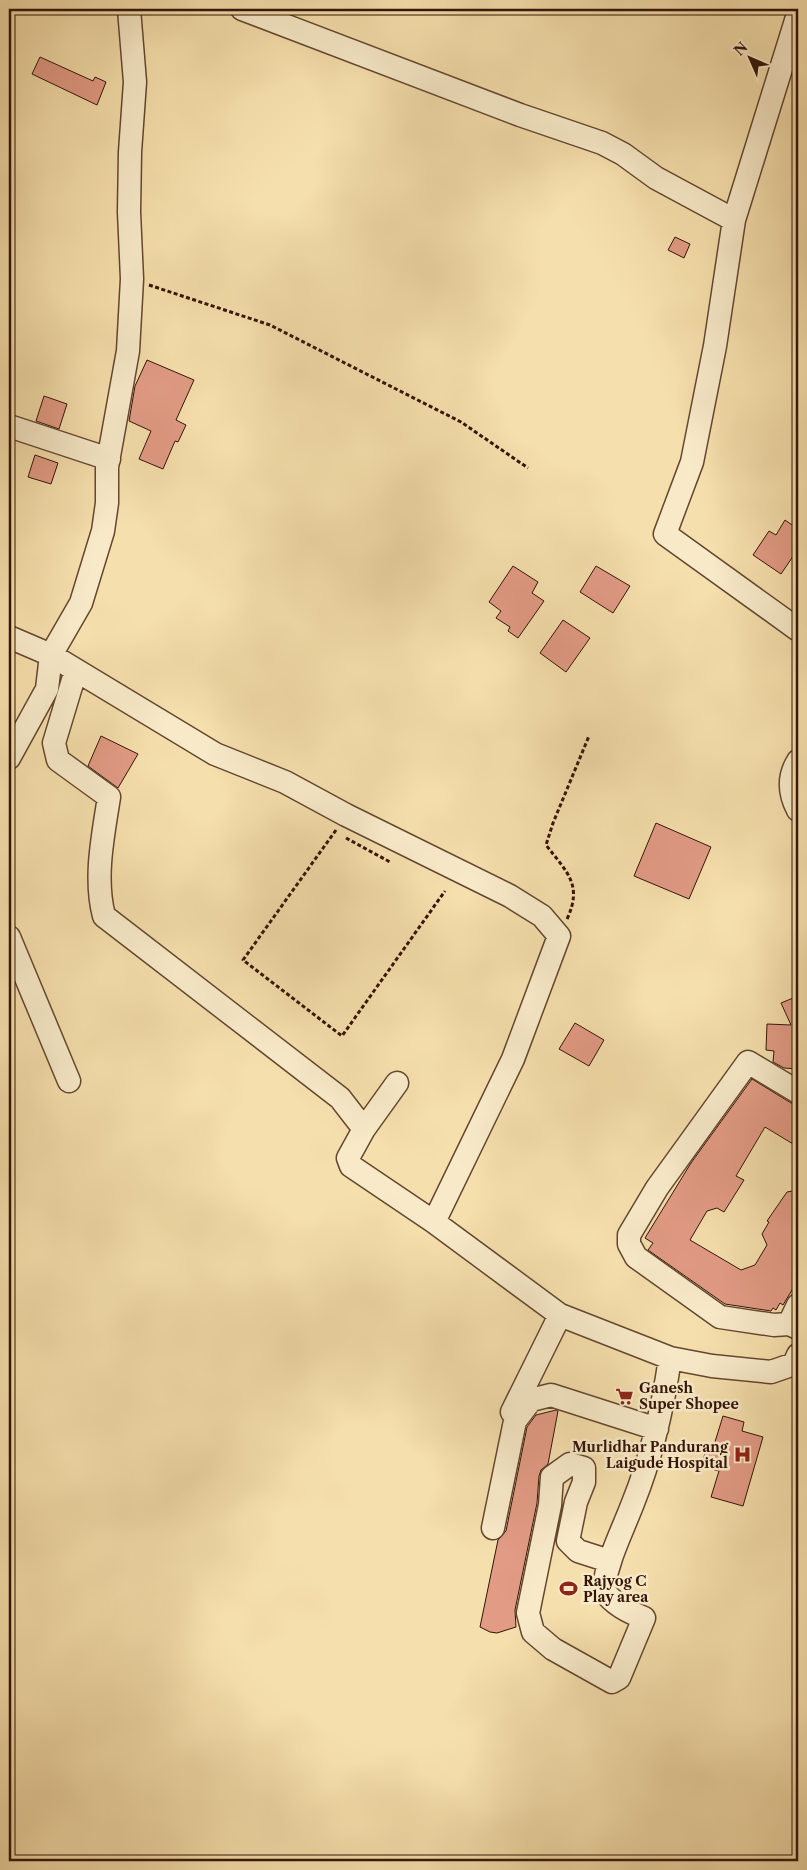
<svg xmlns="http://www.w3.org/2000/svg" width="807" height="1870" font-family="'Libre Caslon Text',serif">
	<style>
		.building { fill: #e29b85; stroke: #331407 }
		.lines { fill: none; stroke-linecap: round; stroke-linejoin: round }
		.minor-casing { stroke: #644730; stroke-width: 25 }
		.path { stroke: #331407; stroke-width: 3; stroke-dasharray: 4 2.5; stroke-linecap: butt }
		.minor { stroke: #f8eac9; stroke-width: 22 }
		.labels { text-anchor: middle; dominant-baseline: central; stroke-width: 5; stroke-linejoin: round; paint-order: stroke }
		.poi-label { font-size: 14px; font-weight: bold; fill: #331407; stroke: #f8eac9; text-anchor: start }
	</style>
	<rect width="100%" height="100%" fill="#f5dfac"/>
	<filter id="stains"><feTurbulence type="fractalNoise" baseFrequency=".004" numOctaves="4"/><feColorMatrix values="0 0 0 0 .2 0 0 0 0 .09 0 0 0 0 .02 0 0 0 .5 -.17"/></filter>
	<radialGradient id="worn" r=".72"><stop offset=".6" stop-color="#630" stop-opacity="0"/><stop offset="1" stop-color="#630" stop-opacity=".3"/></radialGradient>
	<path class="building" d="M 40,57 L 93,81 L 95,77 L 106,82 L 97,105 L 32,74 Z
		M 675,237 L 690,244 L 684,258 L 668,250 Z
		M 147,360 L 194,380 L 176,420 L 186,425 L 178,442 L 175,441 L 163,469 L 139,459 L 151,431 L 129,421 L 135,386 Z
		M 44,396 L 67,404 L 59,429 L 36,421 Z
		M 35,455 L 58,463 L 51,484 L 28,477 Z
		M 785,520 L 798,529 L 798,549 L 781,574 L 753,555 L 769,531 L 776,535 Z
		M 513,566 L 538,582 L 532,593 L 544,601 L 518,638 L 508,631 L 510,627 L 496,618 L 501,611 L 489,602 Z
		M 596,566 L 630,586 L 613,613 L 580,592 Z
		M 563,620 L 590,638 L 566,672 L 540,653 Z
		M 101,736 L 138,754 L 118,788 L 88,766 Z
		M 656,823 L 711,847 L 689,899 L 634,876 Z
		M 798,996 L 798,1069 L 784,1068 L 773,1062 L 774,1051 L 766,1050 L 767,1024 L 791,1025 L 781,1003 Z
		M 575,1023 L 604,1040 L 589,1066 L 559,1049 Z
		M 752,1079 L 791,1103 L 798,1105 L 798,1147 L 765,1127 L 736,1176 L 744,1180 L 724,1212 L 717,1208 L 707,1211 L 690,1240 L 741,1270 L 755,1265 L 767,1245 L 762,1234 L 769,1222 L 767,1221 L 787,1192 L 798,1190 L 798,1280 L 783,1305 L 780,1303 L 776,1310 L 773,1308 L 771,1311 L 725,1304 L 648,1250 L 653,1243 L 645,1238 L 691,1163 Z
		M 556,1410 L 558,1411 L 548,1464 L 541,1470 L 539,1476 L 537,1503 L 515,1610 L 516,1627 L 497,1633 L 490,1632 L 480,1627 L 498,1540 L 506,1531 L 527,1427 L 536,1415 Z
		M 723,1416 L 744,1422 L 742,1431 L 763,1437 L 743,1506 L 711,1497 L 719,1471 L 701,1466 L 708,1444 L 714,1445 Z"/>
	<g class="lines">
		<defs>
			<path id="minor" d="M 242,9 L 520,115 L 602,143 L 623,154 L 656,178 L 734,220
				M 9,426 L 109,459
				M 797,629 L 665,534 L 692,462 L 715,346 L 734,220 L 798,14
				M 9,637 L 51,655 L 215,754 L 285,782 L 346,815 L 510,896 L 542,916 L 559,936 L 513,1059 L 434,1222
				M 76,670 L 54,743 L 58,760 L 109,797 C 103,836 94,878 104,916 L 340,1098 L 364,1129
				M 9,758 L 47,689 L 51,655 L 81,603 L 103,531 L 107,503 L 107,467 L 128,351 L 132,279 L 129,212 L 130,152 L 135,82 L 129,9
				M 798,761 C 788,777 789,793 798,810
				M 9,937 L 69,1081
				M 397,1083 L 364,1129 L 348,1158 L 351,1166 L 434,1222 L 560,1315 L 670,1358 L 712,1366 L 771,1372 L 794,1364 L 798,1355
				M 798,1092 L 748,1062 L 657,1188 L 629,1235 L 629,1244 L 636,1257 L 720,1317 L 774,1325 L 789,1324 L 798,1328
				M 789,1324 L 798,1305
				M 512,1412 L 560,1315
				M 493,1528 L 515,1421 L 531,1400 L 551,1395 L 657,1429
				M 609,1561 L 578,1551 L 568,1541 L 576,1502 L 584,1482 L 584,1468 L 570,1464 L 552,1477 L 550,1505 L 528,1613 L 533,1632 L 553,1649 L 612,1682 L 619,1678 L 644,1618 C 629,1612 612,1604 603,1589 C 609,1556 621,1534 633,1503 C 652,1456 663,1407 670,1358"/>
		</defs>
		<use href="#minor" class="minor-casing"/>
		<path class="path" d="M 149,285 L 270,325 L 461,422 L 528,468
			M 336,830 L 243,960 L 342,1036 L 445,891
			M 346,838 L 390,862
			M 567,919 C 583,885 567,872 546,845 L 553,823 L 589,736"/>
		<use href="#minor" class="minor"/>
	</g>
	<defs>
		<symbol id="supermarket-bare" viewBox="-9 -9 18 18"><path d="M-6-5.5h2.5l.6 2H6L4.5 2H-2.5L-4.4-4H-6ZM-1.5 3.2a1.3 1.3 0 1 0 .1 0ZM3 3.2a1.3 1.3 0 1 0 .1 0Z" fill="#8f2418" stroke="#f8eac9" stroke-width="2.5" paint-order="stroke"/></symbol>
		<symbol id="hospital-bare" viewBox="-9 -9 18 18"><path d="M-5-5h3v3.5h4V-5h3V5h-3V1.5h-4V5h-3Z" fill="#8f2418" stroke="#f8eac9" stroke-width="2.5" paint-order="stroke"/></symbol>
		<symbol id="stadium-bare" viewBox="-9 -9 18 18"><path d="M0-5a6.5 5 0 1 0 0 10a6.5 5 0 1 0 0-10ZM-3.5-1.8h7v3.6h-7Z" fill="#8f2418" stroke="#f8eac9" stroke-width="2.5" paint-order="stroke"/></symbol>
	</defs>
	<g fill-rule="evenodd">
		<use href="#supermarket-bare" x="612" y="1384" width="25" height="25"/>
		<use href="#hospital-bare" x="730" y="1442" width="25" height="25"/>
		<use href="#stadium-bare" x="556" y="1576" width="25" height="25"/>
	</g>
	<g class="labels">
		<g class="poi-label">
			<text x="639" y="1388">Ganesh<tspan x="639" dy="16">Super Shopee</tspan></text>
			<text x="728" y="1447" text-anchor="end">Murlidhar Pandurang<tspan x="728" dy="16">Laigude Hospital</tspan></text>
			<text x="583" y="1581">Rajyog C<tspan x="583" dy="16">Play area</tspan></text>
		</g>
	</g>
	<rect width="807" height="1870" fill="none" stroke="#f5dfac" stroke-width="30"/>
	<rect x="10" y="10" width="787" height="1850" fill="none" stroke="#331407" stroke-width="2.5"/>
	<rect x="15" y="15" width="777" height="1840" fill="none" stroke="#331407"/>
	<g transform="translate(750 58) rotate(315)" stroke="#f8eac9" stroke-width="4" paint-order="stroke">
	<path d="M0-4L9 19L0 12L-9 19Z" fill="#331407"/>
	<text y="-8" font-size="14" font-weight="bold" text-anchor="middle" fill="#331407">N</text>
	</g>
	<rect width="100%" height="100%" filter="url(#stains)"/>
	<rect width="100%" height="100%" fill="url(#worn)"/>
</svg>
